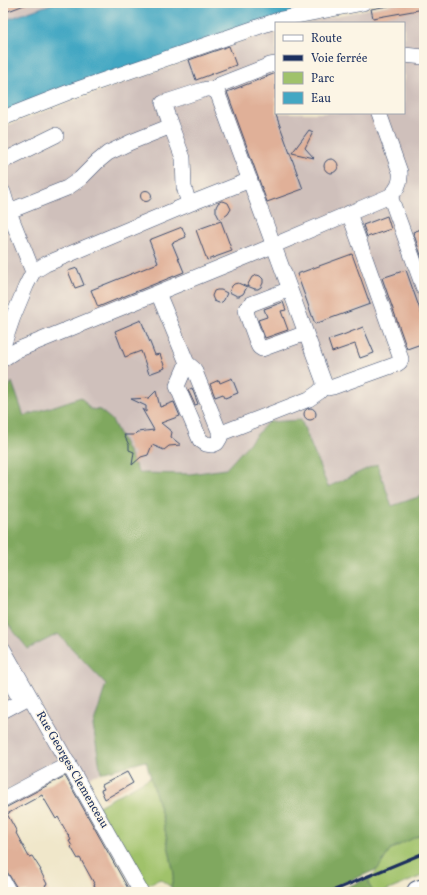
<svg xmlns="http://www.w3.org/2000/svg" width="427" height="895" font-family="Vollkorn,serif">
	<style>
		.industrial { fill: #cfc0bb }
		.green { fill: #a0c26b; stroke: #5e7864 }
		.forest { fill: #80a85f; stroke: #4e6c5e }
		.water { fill: #43a7c3; stroke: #2f6b90 }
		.building { fill: #e0b098 }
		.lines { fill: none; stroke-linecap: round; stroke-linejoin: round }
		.minor-casing { stroke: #3b4b6e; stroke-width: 16 }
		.highway-casing { stroke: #3b4b6e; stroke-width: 24 }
		.minor { stroke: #fff; stroke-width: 15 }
		.highway { stroke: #fff; stroke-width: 22 }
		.rail { stroke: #1b2f5e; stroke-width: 3 }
		.labels { text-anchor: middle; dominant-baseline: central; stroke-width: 3; stroke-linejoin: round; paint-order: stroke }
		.street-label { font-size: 12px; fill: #1b2f5e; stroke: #fcf5e5 }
	</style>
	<rect width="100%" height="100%" fill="#fcf5e5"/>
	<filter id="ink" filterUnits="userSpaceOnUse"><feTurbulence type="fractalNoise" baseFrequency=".025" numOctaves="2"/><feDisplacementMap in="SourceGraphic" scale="8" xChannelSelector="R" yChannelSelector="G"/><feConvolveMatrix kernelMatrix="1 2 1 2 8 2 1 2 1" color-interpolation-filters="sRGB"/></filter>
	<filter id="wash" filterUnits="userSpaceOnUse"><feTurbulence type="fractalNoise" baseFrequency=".012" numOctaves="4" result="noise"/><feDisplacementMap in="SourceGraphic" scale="16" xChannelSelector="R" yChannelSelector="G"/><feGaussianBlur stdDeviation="0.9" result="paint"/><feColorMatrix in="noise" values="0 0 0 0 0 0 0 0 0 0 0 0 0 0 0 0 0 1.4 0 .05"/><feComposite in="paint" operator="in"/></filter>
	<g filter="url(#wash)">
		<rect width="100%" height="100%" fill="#f0e7ca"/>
		<path class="industrial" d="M 3,3 L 54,3 L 3,21 Z
			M 396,3 L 424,3 L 424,495 L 392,506 L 377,464 L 328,487 L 268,422 L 226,469 L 190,474 L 139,473 L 112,420 L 90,409 L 81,397 L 24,417 L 12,382 L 3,396 L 3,127 L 95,93 L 189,60 L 276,29 L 276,113 L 404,113 L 404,23 L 302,23 Z
			M 3,618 L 28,649 L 58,634 L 106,684 L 93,726 L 101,773 L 75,782 L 64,761 L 3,793 Z"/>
		<path class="green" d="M 151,777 L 163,820 L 174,874 L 171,887 L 160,879 L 145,886 L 97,807 Z
			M 424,833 L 424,875 L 384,892 L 373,892 L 368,883 L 391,849 Z"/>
		<path class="forest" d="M 12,382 L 24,416 L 81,397 L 90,409 L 100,410 L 112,420 L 139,473 L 190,474 L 226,469 L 268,422 L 301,420 L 328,487 L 377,464 L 392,506 L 424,495 L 424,833 L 391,849 L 378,869 L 323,892 L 174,892 L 171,887 L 174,874 L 163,820 L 146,761 L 101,773 L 93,726 L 106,684 L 58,634 L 28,649 L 3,618 L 3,396 Z
			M 373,876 L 368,883 L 373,892 L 335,892 Z"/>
		<path class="water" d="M 54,3 L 338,3 L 3,113 L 3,21 Z"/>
		<g id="blocks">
			<path class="building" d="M 3,3 L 27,3 L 27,4 L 3,13 Z
				M 406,3 L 424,3 L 424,9 L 373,18 L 371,9 Z
				M 229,46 L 236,65 L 196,80 L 189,60 Z
				M 276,73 L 276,115 L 303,189 L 267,202 L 227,92 Z
				M 309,130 L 313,132 L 305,148 L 314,158 L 292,153 Z
				M324 166a7 7 0 1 1 14 0a7 7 0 1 1-14 0Z
				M140.5 196a5.5 5.5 0 1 1 11 0a5.5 5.5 0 1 1-11 0Z
				M 221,201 L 226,202 L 228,203 L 231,209 L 228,214 L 220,220 L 216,212 L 216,207 L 218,203 Z
				M 387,216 L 391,229 L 367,237 L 363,225 Z
				M 221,221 L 232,251 L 207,260 L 196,230 Z
				M 182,227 L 186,237 L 172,243 L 184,272 L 98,307 L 91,290 L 158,263 L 149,240 Z
				M 424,228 L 424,261 L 423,261 L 413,232 Z
				M 352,254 L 370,304 L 315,324 L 297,274 Z
				M 77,268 L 84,285 L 75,288 L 68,271 Z
				M 406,270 L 424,321 L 424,343 L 407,349 L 382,278 Z
				M 257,275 L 260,276 L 263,279 L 263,283 L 261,287 L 258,289 L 255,289 L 247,286 L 252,277 Z
				M 238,283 L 247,287 L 243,294 L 239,296 L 237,296 L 229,292 L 232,286 L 234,284 Z
				M 217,290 L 221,290 L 227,293 L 224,300 L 222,302 L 219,303 L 214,301 L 212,296 L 214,291 Z
				M 283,302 L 286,310 L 281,311 L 288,330 L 265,338 L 258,320 L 267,317 L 264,309 Z
				M 141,320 L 155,355 L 160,354 L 165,368 L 149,374 L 141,351 L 125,357 L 115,331 Z
				M 363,327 L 374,353 L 360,358 L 355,344 L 332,352 L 328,340 L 343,335 Z
				M 232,378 L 238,393 L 225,398 L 223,394 L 215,397 L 210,384 L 219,380 L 220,383 Z
				M 192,388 L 198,404 L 195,405 L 188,390 Z
				M 156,391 L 160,407 L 174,402 L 180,416 L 161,423 L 172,432 L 171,437 L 181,445 L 169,446 L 164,450 L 152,445 L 148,455 L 141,457 L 132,465 L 134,452 L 129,450 L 129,445 L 124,435 L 134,435 L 137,432 L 154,430 L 142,409 L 146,412 L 146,406 L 131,399 L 149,398 Z
				M304 414a6 6 0 1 1 12 0a6 6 0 1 1-12 0Z
				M 127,772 L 133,783 L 105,799 L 101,790 L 104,789 L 102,785 Z
				M 65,776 L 95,829 L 130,892 L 97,892 L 94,885 L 95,885 L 80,858 L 78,859 L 71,847 L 72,846 L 69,841 L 71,840 L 58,817 L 56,819 L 42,795 L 7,814 L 17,832 L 16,833 L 29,857 L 32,856 L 41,870 L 40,870 L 47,884 L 45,885 L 49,892 L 18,892 L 17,888 L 3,865 L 3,808 L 7,807 Z"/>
		</g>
	</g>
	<g filter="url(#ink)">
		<use href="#blocks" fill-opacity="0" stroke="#3b4b6e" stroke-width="1"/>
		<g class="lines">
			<defs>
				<path id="minor" d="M 404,55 L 424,57
					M 214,90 L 219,85 L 270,65 L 276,64
					M 3,118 L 69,92 L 281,19 L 363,3
					M 171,126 L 183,158 L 184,187 L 189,204
					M 3,161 L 56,135
					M 3,192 L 9,212 L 33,272
					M 390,196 L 424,289
					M 12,210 L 67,188 L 80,179 L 97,162 L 108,153 L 131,142 L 171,126 L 163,103 L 203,90 C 210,88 213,89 218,94 L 325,385 L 328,388 L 333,387 L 397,364 L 400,362 L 401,359 L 349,213
					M 290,289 L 251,304 L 246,309 L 247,315 L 258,345 L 259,347 L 262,349 L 306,333
					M 158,293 L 187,363 L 177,386 L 200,440 L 206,444 L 212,445 L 217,443 L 220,438 L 219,431 L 194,369 L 187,363
					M 3,346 L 13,317 L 26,286 L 33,272 L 46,264 L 189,204 L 250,180
					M 3,359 L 17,350 L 258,252 L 390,196 C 398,189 401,182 400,172 L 379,113
					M 219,434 L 309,399 L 319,392 L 325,385
					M 3,649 L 141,892
					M 8,678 L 21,701
					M 3,711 L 29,697
					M 3,799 L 69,764
					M 3,881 L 9,892"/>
				<path id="highway" d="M 418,892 L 424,890"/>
			</defs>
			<use href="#minor" class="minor-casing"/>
			<use href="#highway" class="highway-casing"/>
			<use href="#minor" class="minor"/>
			<use href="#highway" class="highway"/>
			<path class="rail" d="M 330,892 L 424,853"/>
		</g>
	</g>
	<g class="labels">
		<g class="street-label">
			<text transform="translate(72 770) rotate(60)">Rue Georges Clemenceau</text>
		</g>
	</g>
	<rect width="427" height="895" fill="none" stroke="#fcf5e5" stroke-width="16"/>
	<rect x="275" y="22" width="130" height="92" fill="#fcf5e5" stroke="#a2a6af"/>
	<rect x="283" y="35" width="20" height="6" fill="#ffffff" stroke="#a2a6af"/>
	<text x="311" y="42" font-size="12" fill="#1b2f5e">Route</text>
	<rect x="283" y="55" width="20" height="6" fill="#1b2f5e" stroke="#a2a6af"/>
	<text x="311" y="62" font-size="12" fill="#1b2f5e">Voie ferrée</text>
	<rect x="283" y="72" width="20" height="12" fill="#a0c26b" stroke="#a2a6af"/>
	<text x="311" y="82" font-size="12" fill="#1b2f5e">Parc</text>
	<rect x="283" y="92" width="20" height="12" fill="#43a7c3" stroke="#a2a6af"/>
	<text x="311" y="102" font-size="12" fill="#1b2f5e">Eau</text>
</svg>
